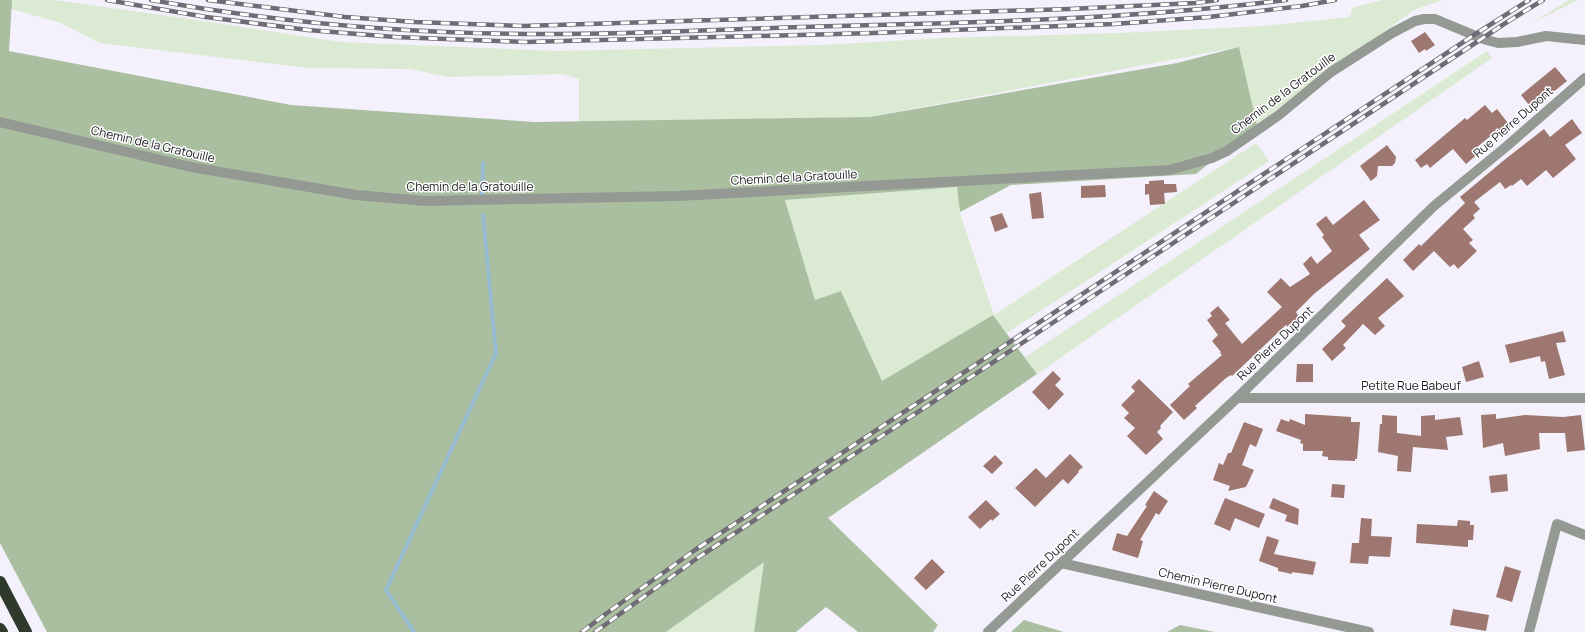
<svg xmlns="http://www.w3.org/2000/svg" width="1585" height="632" font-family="Manrope,sans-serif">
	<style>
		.green { fill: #dbead3 }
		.forest { fill: #aabfa0 }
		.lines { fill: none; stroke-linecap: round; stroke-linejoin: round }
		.stream { stroke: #97bbd0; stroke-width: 4 }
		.building { fill: #9d7770 }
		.street { stroke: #949a93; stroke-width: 10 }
		.highway { stroke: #2f3a2c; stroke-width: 12 }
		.rail-casing { stroke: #6f6c75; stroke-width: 4.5 }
		.rail { stroke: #fff; stroke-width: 3; stroke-dasharray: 9; stroke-linecap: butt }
		.labels { text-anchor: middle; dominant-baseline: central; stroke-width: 3; stroke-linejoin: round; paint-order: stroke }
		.street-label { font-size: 12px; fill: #1c1a21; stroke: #fff }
	</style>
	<rect width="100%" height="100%" fill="#f4f1fd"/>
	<path class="green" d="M 12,0 L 54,0 L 183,18 L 341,42 L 556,51 L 822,45 L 943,38 L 1119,33 L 1263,26 L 1350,17 L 1352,8 L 1382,0 L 1442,0 L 1414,10 L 1257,125 L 1239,47 L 870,117 L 579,122 L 579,79 L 563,74 L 448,77 L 410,69 L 308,68 L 100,43 L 61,23 L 11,9 Z
		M 1569,0 L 1578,0 L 1530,24 Z
		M 1487,51 L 1492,58 L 1037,374 L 1025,357 Z
		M 1256,143 L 1269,161 L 1007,333 L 993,315 L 882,382 L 841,291 L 815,300 L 785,200 L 958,187 L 960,213 L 994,315 Z
		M 765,561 L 754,632 L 666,632 Z"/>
	<path class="forest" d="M 0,0 L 12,0 L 9,51 L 291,105 L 534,122 L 870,117 L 1177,63 L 1239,47 L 1257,125 L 1196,174 L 1011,185 L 960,212 L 957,187 L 785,200 L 815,300 L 841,291 L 882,381 L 993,315 L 1037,374 L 828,518 L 938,625 L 933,632 L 858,632 L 826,607 L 796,632 L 754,632 L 764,562 L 666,632 L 47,632 L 0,543 Z
		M 1024,620 L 1064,632 L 1011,632 Z
		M 1180,625 L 1215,632 L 1167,632 Z"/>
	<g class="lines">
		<path class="stream" d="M 482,197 L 483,163
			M 414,632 L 386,590 L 496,353 L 483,215"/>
	</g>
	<path class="building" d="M 1425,32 L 1435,45 L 1426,51 L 1425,49 L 1419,53 L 1411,41 Z
		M 1555,67 L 1567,81 L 1532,109 L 1521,95 Z
		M 1485,105 L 1492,113 L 1497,109 L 1511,127 L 1502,134 L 1498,130 L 1476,148 L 1480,152 L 1466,164 L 1453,149 L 1430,168 L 1427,164 L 1421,168 L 1415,160 L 1465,118 L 1467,120 Z
		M 1572,119 L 1582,133 L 1565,145 L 1576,159 L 1553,178 L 1546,170 L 1527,186 L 1521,179 L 1512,186 L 1511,185 L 1505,189 L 1500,182 L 1474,202 L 1480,209 L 1473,215 L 1475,218 L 1463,229 L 1473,240 L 1469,243 L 1477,251 L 1458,269 L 1454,264 L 1450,267 L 1434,251 L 1413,271 L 1403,260 L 1419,244 L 1421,246 L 1465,203 L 1460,197 L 1503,161 L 1544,129 L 1550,137 Z
		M 1387,145 L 1396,157 L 1395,163 L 1392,166 L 1378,166 L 1377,176 L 1371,181 L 1360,166 Z
		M 1164,180 L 1164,184 L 1176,184 L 1177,192 L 1164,193 L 1165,204 L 1150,205 L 1149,194 L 1145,195 L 1145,184 L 1149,184 L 1149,181 Z
		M 1105,185 L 1106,197 L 1081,198 L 1081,186 Z
		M 1041,192 L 1044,218 L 1032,219 L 1029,194 Z
		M 1364,200 L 1380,220 L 1359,235 L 1370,249 L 1314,294 L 1296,312 L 1299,317 L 1288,327 L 1286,325 L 1232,376 L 1231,375 L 1226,378 L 1195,406 L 1197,408 L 1184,420 L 1170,405 L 1190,386 L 1188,384 L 1222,355 L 1220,353 L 1221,352 L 1212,341 L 1218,335 L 1207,320 L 1212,316 L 1210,313 L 1218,306 L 1230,320 L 1225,323 L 1242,344 L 1282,307 L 1267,292 L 1281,278 L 1290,287 L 1310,274 L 1303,264 L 1311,256 L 1317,264 L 1332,251 L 1322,237 L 1324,235 L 1316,224 L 1326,216 L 1333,225 Z
		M 1002,213 L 1008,227 L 995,232 L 990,217 Z
		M 1387,278 L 1404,296 L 1378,318 L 1385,326 L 1375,335 L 1363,324 L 1343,345 L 1346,348 L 1332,361 L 1322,349 L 1346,326 L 1341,321 Z
		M 1563,331 L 1566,342 L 1556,343 L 1565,375 L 1549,379 L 1545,361 L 1541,362 L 1540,356 L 1510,363 L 1505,345 Z
		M 1479,361 L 1484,377 L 1466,382 L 1462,367 Z
		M 1297,364 L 1313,364 L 1313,382 L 1296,382 Z
		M 1053,371 L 1061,379 L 1055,385 L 1064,394 L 1049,410 L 1032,392 Z
		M 1139,379 L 1173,412 L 1160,426 L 1161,428 L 1157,432 L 1163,439 L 1146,455 L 1127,436 L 1135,428 L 1124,418 L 1129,413 L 1121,405 L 1135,391 L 1131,387 Z
		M 1305,414 L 1351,417 L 1351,422 L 1360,422 L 1357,459 L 1355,459 L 1355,461 L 1328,460 L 1328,457 L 1322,456 L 1323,451 L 1303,451 L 1303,444 L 1300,443 L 1301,440 L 1276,431 L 1281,419 L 1289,422 L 1290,419 L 1305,425 Z
		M 1496,414 L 1496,419 L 1525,415 L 1563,417 L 1581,415 L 1585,450 L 1567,452 L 1565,433 L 1539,433 L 1540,449 L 1505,456 L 1503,443 L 1483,448 L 1481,415 Z
		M 1382,415 L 1397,416 L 1397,433 L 1421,436 L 1421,416 L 1435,415 L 1435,420 L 1460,417 L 1463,435 L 1446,437 L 1448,450 L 1413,447 L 1411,472 L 1397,471 L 1398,456 L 1378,452 L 1380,424 L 1382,424 Z
		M 1244,422 L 1263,429 L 1256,447 L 1250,444 L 1242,465 L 1254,470 L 1246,487 L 1228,491 L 1230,486 L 1213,480 L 1219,463 L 1223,465 L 1228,453 L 1231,453 Z
		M 1070,454 L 1083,467 L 1078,471 L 1079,472 L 1068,484 L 1063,479 L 1035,507 L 1015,488 L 1036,468 L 1046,478 Z
		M 995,455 L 1003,463 L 992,474 L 983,466 Z
		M 1507,474 L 1508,491 L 1491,493 L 1489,476 Z
		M 1332,484 L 1345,485 L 1344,498 L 1331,497 Z
		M 1154,491 L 1168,501 L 1159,515 L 1156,513 L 1140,540 L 1143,541 L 1138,558 L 1112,550 L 1117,533 L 1127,536 L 1147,506 L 1145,505 Z
		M 1225,498 L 1265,514 L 1259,528 L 1235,518 L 1230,531 L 1214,524 Z
		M 1273,498 L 1299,509 L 1298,525 L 1285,521 L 1287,515 L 1269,508 Z
		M 986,500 L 1000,514 L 992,521 L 991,519 L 980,529 L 968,517 Z
		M 1361,518 L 1372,519 L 1371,536 L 1392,537 L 1390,557 L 1369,556 L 1368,564 L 1350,563 L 1352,543 L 1359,543 Z
		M 1458,520 L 1470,521 L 1470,525 L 1474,525 L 1473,540 L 1468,540 L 1468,547 L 1416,543 L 1417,524 L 1457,526 Z
		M 1267,536 L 1279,540 L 1274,554 L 1316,562 L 1313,575 L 1292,572 L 1292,574 L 1278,571 L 1278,568 L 1259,561 Z
		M 932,559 L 945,572 L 926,590 L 914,578 Z
		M 1505,566 L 1521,571 L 1512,602 L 1496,597 Z
		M 1453,609 L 1489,615 L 1486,631 L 1450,625 Z"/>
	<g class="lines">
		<path class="street" d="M 0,122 L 191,167 L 356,195 L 425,201 L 677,196 L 1169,170 L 1212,158 L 1227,151 L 1279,115 L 1331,72 L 1392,33 L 1415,21 L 1424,19 L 1435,19 L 1483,39 L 1498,43 L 1517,42 L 1546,36 L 1585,40
			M 1237,398 L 1585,398
			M 1061,563 L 1369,632
			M 988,632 L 1237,398 L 1434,206 L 1507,146 L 1585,78
			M 1529,632 L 1557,524 L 1585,535"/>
		<path class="highway" d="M 0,582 L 26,632
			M 0,629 L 2,632"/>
		<defs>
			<path id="rail" d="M 107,0 L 206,17 L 308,30 L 395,37 L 525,42 L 874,33 L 1114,24 L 1209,17 L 1302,6 L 1335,0
				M 151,0 C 275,22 399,33 526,34 C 618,35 709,30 801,27 C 963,23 1125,20 1286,0
				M 208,0 L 345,17 L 415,22 L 523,26 L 1069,9 L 1196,3 L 1217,0
				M 582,632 L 607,613 L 695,550 L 1474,35 L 1529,0
				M 595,632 L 699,557 L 1504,24 L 1543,0"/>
		</defs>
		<use href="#rail" class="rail-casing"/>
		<use href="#rail" class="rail"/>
	</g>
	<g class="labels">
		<g class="street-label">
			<text transform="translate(1283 93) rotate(-37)">Chemin de la Gratouille</text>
			<text transform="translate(1513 122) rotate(-41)">Rue Pierre Dupont</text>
			<text transform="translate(153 144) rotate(13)">Chemin de la Gratouille</text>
			<text transform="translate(794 177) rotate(-3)">Chemin de la Gratouille</text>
			<text x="470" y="186">Chemin de la Gratouille</text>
			<text transform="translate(1275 343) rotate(-44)">Rue Pierre Dupont</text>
			<text x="1411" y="385">Petite Rue Babeuf</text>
			<text transform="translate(1040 565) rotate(-43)">Rue Pierre Dupont</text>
			<text transform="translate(1218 585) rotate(13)">Chemin Pierre Dupont</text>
		</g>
	</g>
</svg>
